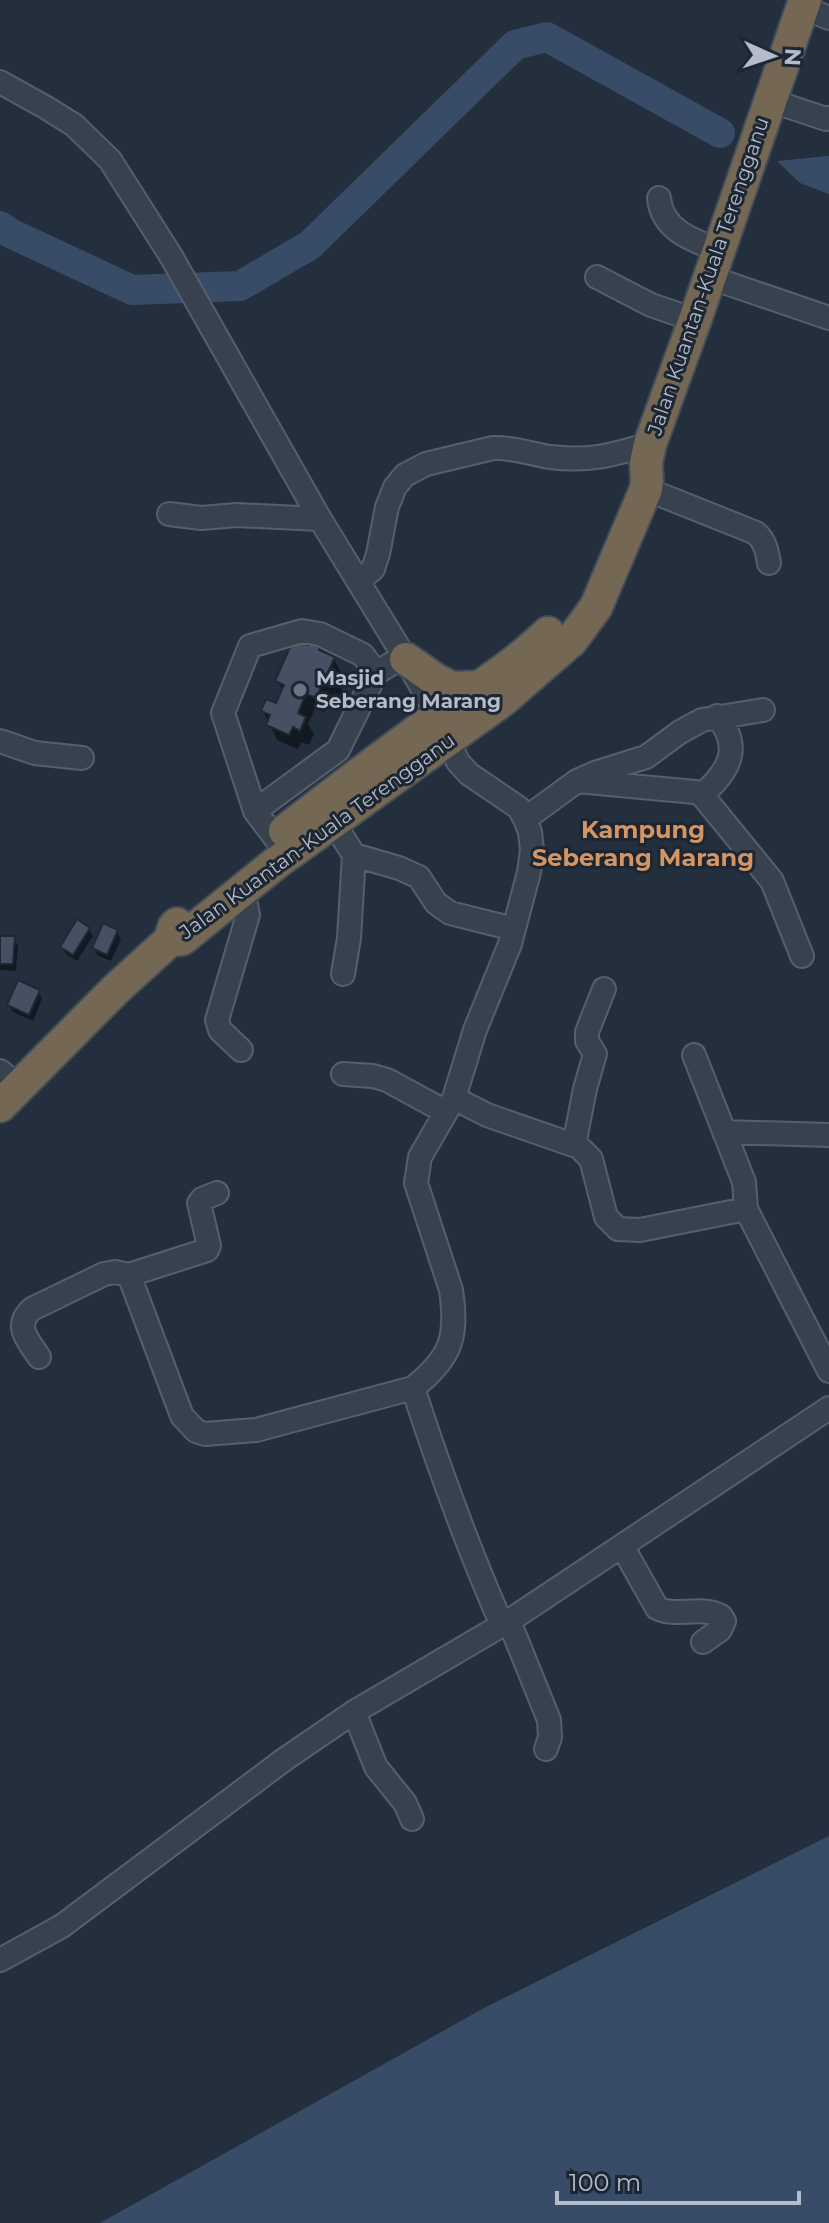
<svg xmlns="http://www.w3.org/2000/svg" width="829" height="2223" font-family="Montserrat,sans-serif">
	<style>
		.water { fill: #394c67 }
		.shadow { fill: #0007 }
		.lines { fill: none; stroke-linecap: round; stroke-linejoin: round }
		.river { stroke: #394c67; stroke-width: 30 }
		.building { fill: #455162; stroke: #1f2835; stroke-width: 2 }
		.minor-casing { stroke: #565f6c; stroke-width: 26 }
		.highway-casing { stroke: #434c59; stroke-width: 36 }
		.minor { stroke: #38414e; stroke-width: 22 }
		.highway { stroke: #746855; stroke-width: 32 }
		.worship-dot { fill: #6b7280; stroke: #1d2633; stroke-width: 3 }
		.labels { text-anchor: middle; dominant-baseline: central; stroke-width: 6; stroke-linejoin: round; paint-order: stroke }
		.street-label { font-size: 20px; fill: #b4bcc9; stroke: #1d2633 }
		.poi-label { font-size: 20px; font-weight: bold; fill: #b4bcc9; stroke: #1d2633; text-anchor: start }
		.quarter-label { font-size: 24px; font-weight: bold; fill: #d59563; stroke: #1d2633 }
	</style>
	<rect width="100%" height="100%" fill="#242f3e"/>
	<path class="water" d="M 829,156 L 829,194 L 800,183 L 777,161 Z
		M 829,1836 L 829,2223 L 100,2223 L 484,2008 Z"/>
	<path class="shadow" d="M 317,642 L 324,655 L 333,658 L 342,674 L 338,683 L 344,693 L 341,701 L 332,696 L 324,712 L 315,708 L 308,724 L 314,734 L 309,745 L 301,742 L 298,749 L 277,740 L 263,711 L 277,706 L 283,691 L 277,681 Z
		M 88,929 L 93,936 L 77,961 L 66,954 L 62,947 Z
		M 116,931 L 121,939 L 111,961 L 98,956 L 94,948 Z
		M 0,938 L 13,938 L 18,945 L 16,971 L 0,970 Z
		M 38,991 L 42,999 L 33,1021 L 13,1012 L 9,1005 Z"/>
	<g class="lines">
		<path class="river" d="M 0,226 L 10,233 L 132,290 L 240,286 L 310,245 L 515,45 L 547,37 L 720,133"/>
	</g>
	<path class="building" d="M 294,638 L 308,645 L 312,641 L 320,644 L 319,650 L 335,657 L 328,672 L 336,676 L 332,686 L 323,682 L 316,698 L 306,694 L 298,713 L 306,717 L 300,731 L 293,727 L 289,735 L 266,725 L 270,715 L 261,711 L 266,699 L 276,703 L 284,685 L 275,681 Z
		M 77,919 L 90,928 L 73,955 L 60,947 Z
		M 103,923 L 118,930 L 107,955 L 92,948 Z
		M 0,936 L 15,936 L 13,964 L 0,964 Z
		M 18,980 L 40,990 L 29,1015 L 7,1005 Z"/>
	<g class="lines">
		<defs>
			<path id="minor" d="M 802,7 L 829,18
				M 0,82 L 45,107 L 74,125 L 110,160 L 171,256 L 320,519 L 404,656 L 438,716 L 458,762 L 469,774 L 519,808 L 525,819 L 530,832 L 532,850 L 529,872 L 510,944 L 475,1030 L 454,1098 L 420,1157 L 416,1183 L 451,1290 C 458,1338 451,1358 413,1388 L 256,1430 L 205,1434 L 196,1431 L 182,1416 L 129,1275
				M 769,100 L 826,119 L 829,118
				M 659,198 C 662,230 692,240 718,250
				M 597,277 L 651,305 L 695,320
				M 709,277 L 829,318
				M 646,489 L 756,533 C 765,541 767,551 769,563
				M 169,514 L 201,518 L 237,515 L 320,519
				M 359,581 L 373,569 L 378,554 L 387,507 L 395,487 L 405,475 L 426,464 L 493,448 C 513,447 531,454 550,457 C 589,462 613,455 650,444
				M 0,741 L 35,753 L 82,758
				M 577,781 L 695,792 L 702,795 L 772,881 L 802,956
				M 702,795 C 729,771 743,748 717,716
				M 255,811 L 338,750 L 376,673
				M 525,819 L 577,781 L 595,773 L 646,757 L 680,732 L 702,720 L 763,710
				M 333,822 L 354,855 L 399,868 L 419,877 L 436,903 L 450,913 L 514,929
				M 276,839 L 255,811 L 223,713 L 250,646 L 302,631 L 320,634 L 363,655 L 376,673 L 404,656
				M 238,894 L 246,905 L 248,915 L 217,1020 L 220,1030 L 241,1050
				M 343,974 L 349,938 L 354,855
				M 694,1055 L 744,1182 L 746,1209
				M 0,1071 L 18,1086
				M 343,1074 L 373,1076 L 387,1080 L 446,1112
				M 454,1098 L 487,1115 L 579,1147 L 591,1159 L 606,1217 L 618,1229 L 640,1230 L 746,1209 L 829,1371
				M 724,1132 L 829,1135
				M 574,1145 L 585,1089 L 595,1054 L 587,1041 L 587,1032 L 604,989
				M 39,1357 C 28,1340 13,1326 32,1309 L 104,1274 L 115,1272 L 129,1275 L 207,1250 L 209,1246 L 199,1203 L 202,1199 L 217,1193
				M 413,1388 C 439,1468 468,1548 502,1625
				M 622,1546 L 657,1608 C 677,1618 700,1605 721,1616 L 724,1621 L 720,1630 L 703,1642
				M 509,1621 L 549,1720 L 550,1737 L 546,1749
				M 354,1712 L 376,1767 L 405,1803 L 412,1819
				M 0,1960 L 62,1926 L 285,1759 L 354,1712 L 509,1621 L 829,1408"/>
			<path id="highway" d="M 406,659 L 436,680 L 452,688 L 480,687
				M 285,831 C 334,793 383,755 434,719 C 473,691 514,666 548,633
				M 170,940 L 182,939 L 276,863 L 503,700 L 571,641 L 596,607 L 646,489 L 647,481 L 646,463 L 650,444 L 695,320 L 805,0
				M 0,1106 L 115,990 L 170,940 L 174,927 L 177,924"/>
		</defs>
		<use href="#minor" class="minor-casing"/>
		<use href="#highway" class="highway-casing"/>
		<use href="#minor" class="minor"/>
		<use href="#highway" class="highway"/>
	</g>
	<circle class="worship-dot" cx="300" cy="690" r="8"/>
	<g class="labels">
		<g class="street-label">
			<text transform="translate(708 276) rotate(-71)">Jalan Kuantan-Kuala Terengganu</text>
			<text transform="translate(317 836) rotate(-36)">Jalan Kuantan-Kuala Terengganu</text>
		</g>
		<g class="poi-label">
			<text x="316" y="678">Masjid<tspan x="316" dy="23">Seberang Marang</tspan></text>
		</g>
		<g class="quarter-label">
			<text x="643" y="829">Kampung<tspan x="643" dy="28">Seberang Marang</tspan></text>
		</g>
	</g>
	<g transform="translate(773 56) rotate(93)" stroke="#1d2633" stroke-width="6" paint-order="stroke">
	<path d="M0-6L14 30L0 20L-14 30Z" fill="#b4bcc9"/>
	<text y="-12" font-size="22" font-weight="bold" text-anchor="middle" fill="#b4bcc9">N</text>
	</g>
	<path d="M557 2191v12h242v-12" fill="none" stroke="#b4bcc9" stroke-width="4"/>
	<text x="569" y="2191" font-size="24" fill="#b4bcc9" stroke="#1d2633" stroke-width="6" paint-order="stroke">100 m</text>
</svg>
